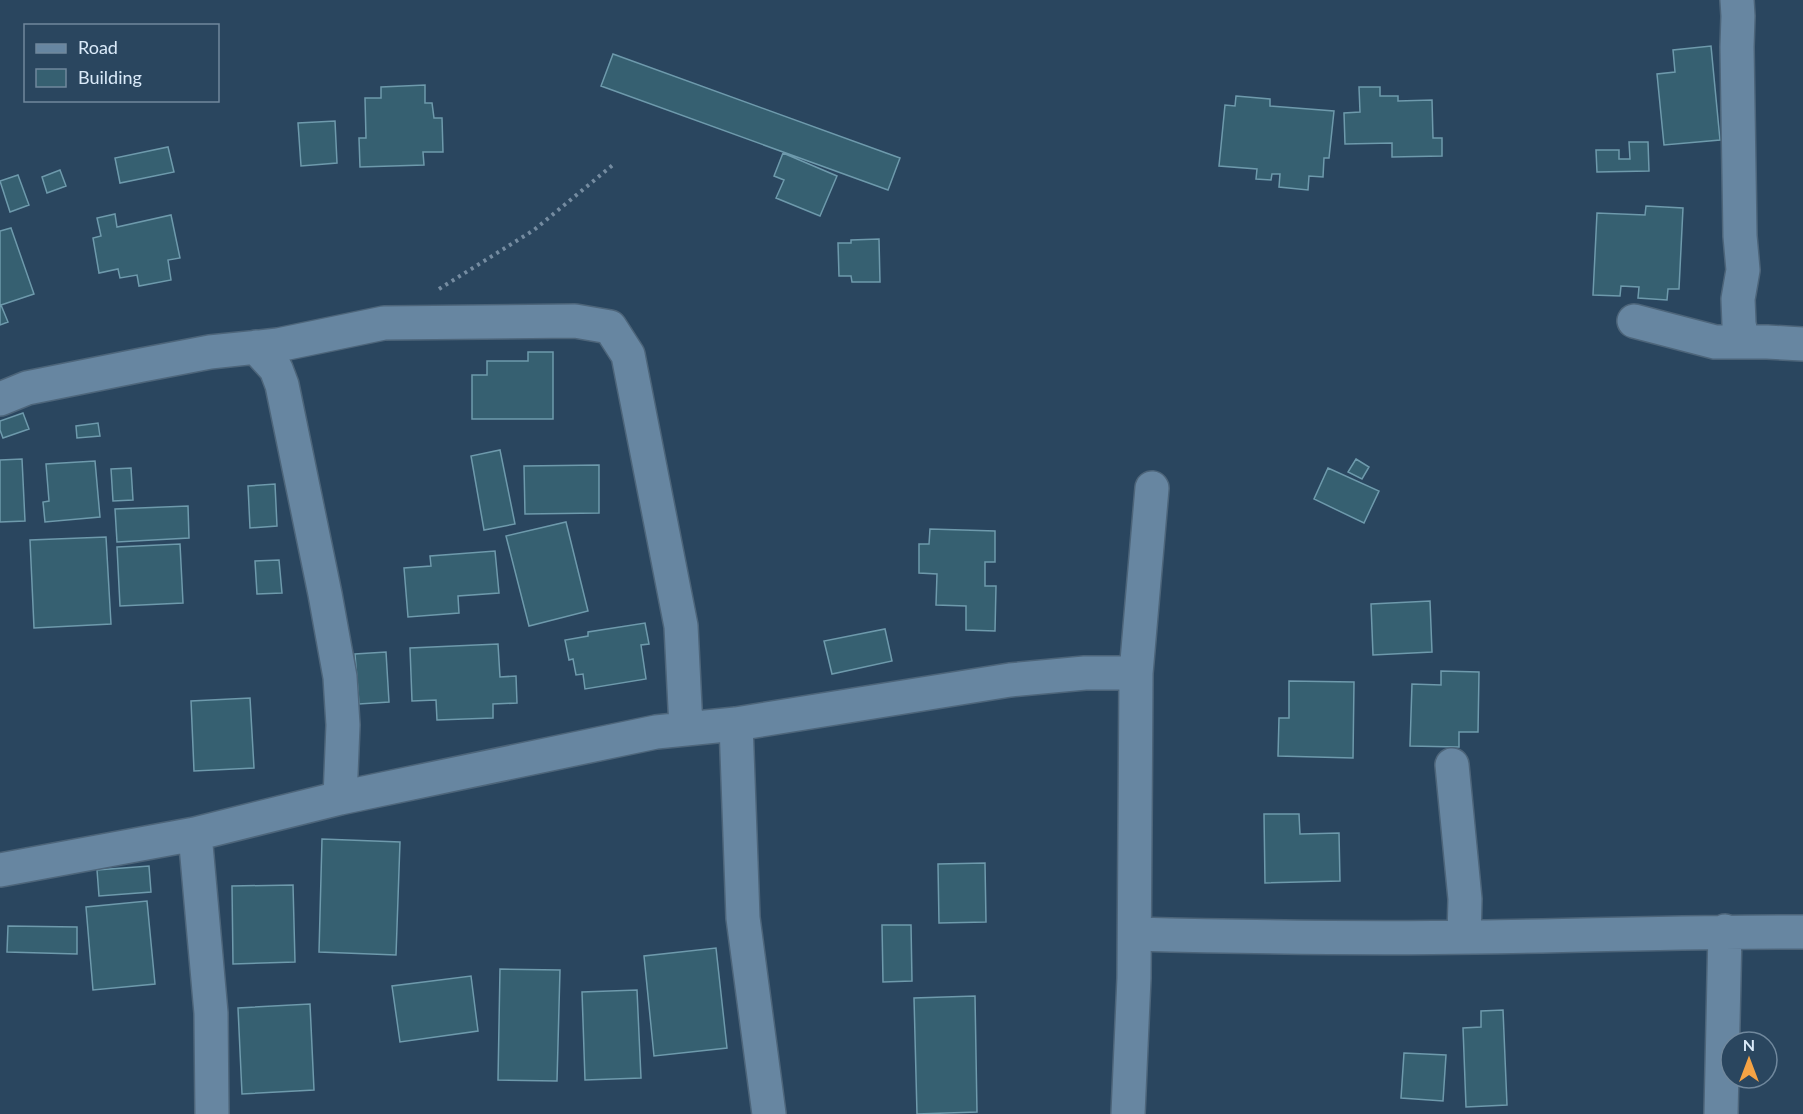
<svg xmlns="http://www.w3.org/2000/svg" width="1803" height="1114" font-family="Lato,sans-serif">
	<style>
		.building { fill: #366071; stroke: #6e9aac; stroke-width: 1.5 }
		.lines { fill: none; stroke-linecap: round; stroke-linejoin: round }
		.street-casing { stroke: #4d657a; stroke-width: 36 }
		.path { stroke: #758ca1; stroke-width: 4; stroke-dasharray: 3 4.5; stroke-linecap: butt }
		.street { stroke: #6786a1; stroke-width: 33 }
	</style>
	<rect width="100%" height="100%" fill="#2a465f"/>
	<path class="building" d="M 1711,46 L 1720,140 L 1664,145 L 1657,74 L 1675,72 L 1673,50 Z
		M 613,54 L 900,158 L 888,190 L 601,86 Z
		M 425,85 L 425,103 L 432,103 L 434,118 L 442,118 L 443,152 L 423,152 L 424,165 L 360,167 L 359,138 L 366,138 L 365,98 L 381,98 L 381,87 Z
		M 1359,87 L 1380,87 L 1380,96 L 1398,96 L 1398,101 L 1432,100 L 1433,138 L 1442,138 L 1442,156 L 1392,157 L 1392,143 L 1345,144 L 1344,113 L 1360,112 Z
		M 1236,96 L 1270,99 L 1270,106 L 1334,111 L 1329,158 L 1324,158 L 1323,177 L 1309,176 L 1308,190 L 1279,187 L 1280,174 L 1272,174 L 1271,180 L 1256,179 L 1257,169 L 1219,166 L 1225,105 L 1235,106 Z
		M 335,121 L 337,163 L 301,166 L 298,123 Z
		M 1629,142 L 1648,142 L 1649,171 L 1597,172 L 1596,150 L 1619,150 L 1619,159 L 1630,159 Z
		M 168,147 L 174,172 L 120,183 L 115,158 Z
		M 783,153 L 837,176 L 820,216 L 776,198 L 784,180 L 774,176 Z
		M 60,170 L 66,186 L 47,193 L 42,177 Z
		M 18,175 L 29,205 L 10,212 L 0,181 Z
		M 1646,206 L 1683,208 L 1679,289 L 1668,289 L 1667,300 L 1638,298 L 1639,287 L 1621,286 L 1620,296 L 1593,295 L 1597,213 L 1645,215 Z
		M 115,214 L 117,227 L 171,215 L 180,258 L 168,260 L 171,280 L 139,286 L 137,275 L 120,278 L 118,269 L 99,273 L 93,238 L 101,236 L 97,218 Z
		M 11,228 L 34,294 L 1,305 L 8,322 L 0,325 L 0,231 Z
		M 879,239 L 880,282 L 852,282 L 851,276 L 839,276 L 838,243 L 851,243 L 851,240 Z
		M 528,352 L 553,352 L 553,419 L 472,419 L 472,375 L 487,375 L 487,361 L 528,361 Z
		M 23,413 L 29,429 L 3,438 L 0,430 L 0,421 Z
		M 98,423 L 100,436 L 77,438 L 76,426 Z
		M 500,450 L 515,524 L 484,530 L 471,456 Z
		M 22,459 L 25,521 L 0,522 L 0,460 Z
		M 1356,459 L 1369,467 L 1362,479 L 1348,472 Z
		M 95,461 L 100,517 L 45,522 L 43,502 L 49,501 L 46,464 Z
		M 599,465 L 599,513 L 525,514 L 524,466 Z
		M 131,468 L 133,500 L 113,501 L 111,469 Z
		M 1328,468 L 1379,491 L 1364,523 L 1314,499 Z
		M 275,484 L 277,526 L 250,528 L 248,486 Z
		M 188,506 L 189,538 L 117,542 L 115,509 Z
		M 566,522 L 588,611 L 529,626 L 506,536 Z
		M 930,529 L 995,531 L 995,562 L 985,562 L 985,586 L 996,586 L 995,631 L 966,630 L 966,606 L 936,605 L 937,574 L 919,573 L 919,544 L 929,544 Z
		M 106,537 L 111,624 L 34,628 L 30,540 Z
		M 180,544 L 183,603 L 120,606 L 117,547 Z
		M 495,551 L 499,593 L 458,596 L 459,613 L 408,617 L 404,568 L 431,566 L 430,556 Z
		M 279,560 L 282,593 L 257,594 L 255,561 Z
		M 1430,601 L 1432,652 L 1373,655 L 1371,604 Z
		M 645,623 L 649,644 L 641,645 L 646,679 L 585,689 L 583,674 L 576,675 L 573,659 L 569,660 L 565,640 L 588,636 L 588,632 Z
		M 885,629 L 892,661 L 832,674 L 824,641 Z
		M 498,644 L 500,677 L 516,676 L 517,703 L 493,704 L 493,718 L 437,720 L 436,700 L 412,701 L 410,648 Z
		M 386,652 L 389,702 L 359,704 L 355,654 Z
		M 1441,671 L 1479,672 L 1478,732 L 1459,732 L 1459,747 L 1410,746 L 1412,684 L 1441,685 Z
		M 1289,681 L 1354,682 L 1353,758 L 1278,756 L 1279,718 L 1289,718 Z
		M 250,698 L 254,768 L 194,771 L 191,701 Z
		M 1264,814 L 1299,814 L 1300,834 L 1339,833 L 1340,881 L 1265,883 Z
		M 322,839 L 400,842 L 396,955 L 319,952 Z
		M 985,863 L 986,922 L 939,923 L 938,864 Z
		M 149,866 L 151,892 L 99,896 L 97,870 Z
		M 293,885 L 295,962 L 233,964 L 232,886 Z
		M 147,901 L 155,984 L 93,990 L 86,907 Z
		M 882,925 L 911,925 L 912,981 L 883,982 Z
		M 8,926 L 77,927 L 77,954 L 7,952 Z
		M 716,948 L 727,1048 L 654,1056 L 644,956 Z
		M 500,969 L 560,970 L 557,1081 L 498,1080 Z
		M 471,976 L 478,1031 L 400,1042 L 392,986 Z
		M 637,990 L 641,1078 L 585,1080 L 582,992 Z
		M 975,996 L 977,1112 L 917,1114 L 914,998 Z
		M 310,1004 L 314,1090 L 242,1094 L 238,1008 Z
		M 1503,1010 L 1507,1105 L 1466,1107 L 1463,1028 L 1481,1027 L 1481,1011 Z
		M 1404,1053 L 1446,1055 L 1443,1101 L 1401,1098 Z"/>
	<g class="lines">
		<defs>
			<path id="street" d="M 1737,0 L 1738,16 L 1737,47 L 1740,236 L 1743,270 L 1738,299 L 1739,324 L 1743,342
				M 1634,321 L 1715,342 L 1767,342 L 1803,344
				M 256,347 L 276,369 L 282,385 L 325,594 L 340,677 L 343,725 L 340,798
				M 0,399 L 27,388 L 142,365 L 210,352 L 278,345 L 384,323 L 575,321 L 610,327 L 628,355 L 681,626 L 686,728
				M 736,724 L 743,918 L 769,1114
				M 1452,765 L 1465,899 L 1464,937
				M 195,834 L 211,1013 L 212,1114
				M 0,870 L 195,834 L 340,798 L 656,732 L 736,724 L 1010,680 L 1085,673 L 1136,673
				M 1135,934 C 1248,937 1362,939 1476,937 C 1585,936 1694,931 1803,932
				M 1128,1114 L 1134,978 L 1136,673 L 1152,488
				M 1721,1114 L 1725,931"/>
		</defs>
		<use href="#street" class="street-casing"/>
		<path class="path" d="M 439,289 L 534,230 L 614,164"/>
		<use href="#street" class="street"/>
	</g>
	<rect x="24" y="24" width="195" height="78" fill="#2a465f" stroke="#70889d" stroke-width="1.5"/>
	<rect x="36" y="44" width="30" height="9" fill="#6786a1" stroke="#70889d" stroke-width="1.5"/>
	<text x="78" y="54" font-size="18" fill="#daeaf9">Road</text>
	<rect x="36" y="69" width="30" height="18" fill="#366071" stroke="#70889d" stroke-width="1.5"/>
	<text x="78" y="84" font-size="18" fill="#daeaf9">Building</text>
	<g transform="translate(1749 1060)"><circle r="28" fill="#2a465f" stroke="#70889d" stroke-width="1.5"/>
	<path d="M0-4.5L10 22L0 15L-10 22Z" fill="#f5a345"/>
	<text y="-9" font-size="16" font-weight="bold" text-anchor="middle" fill="#daeaf9">N</text>
	</g>
</svg>
